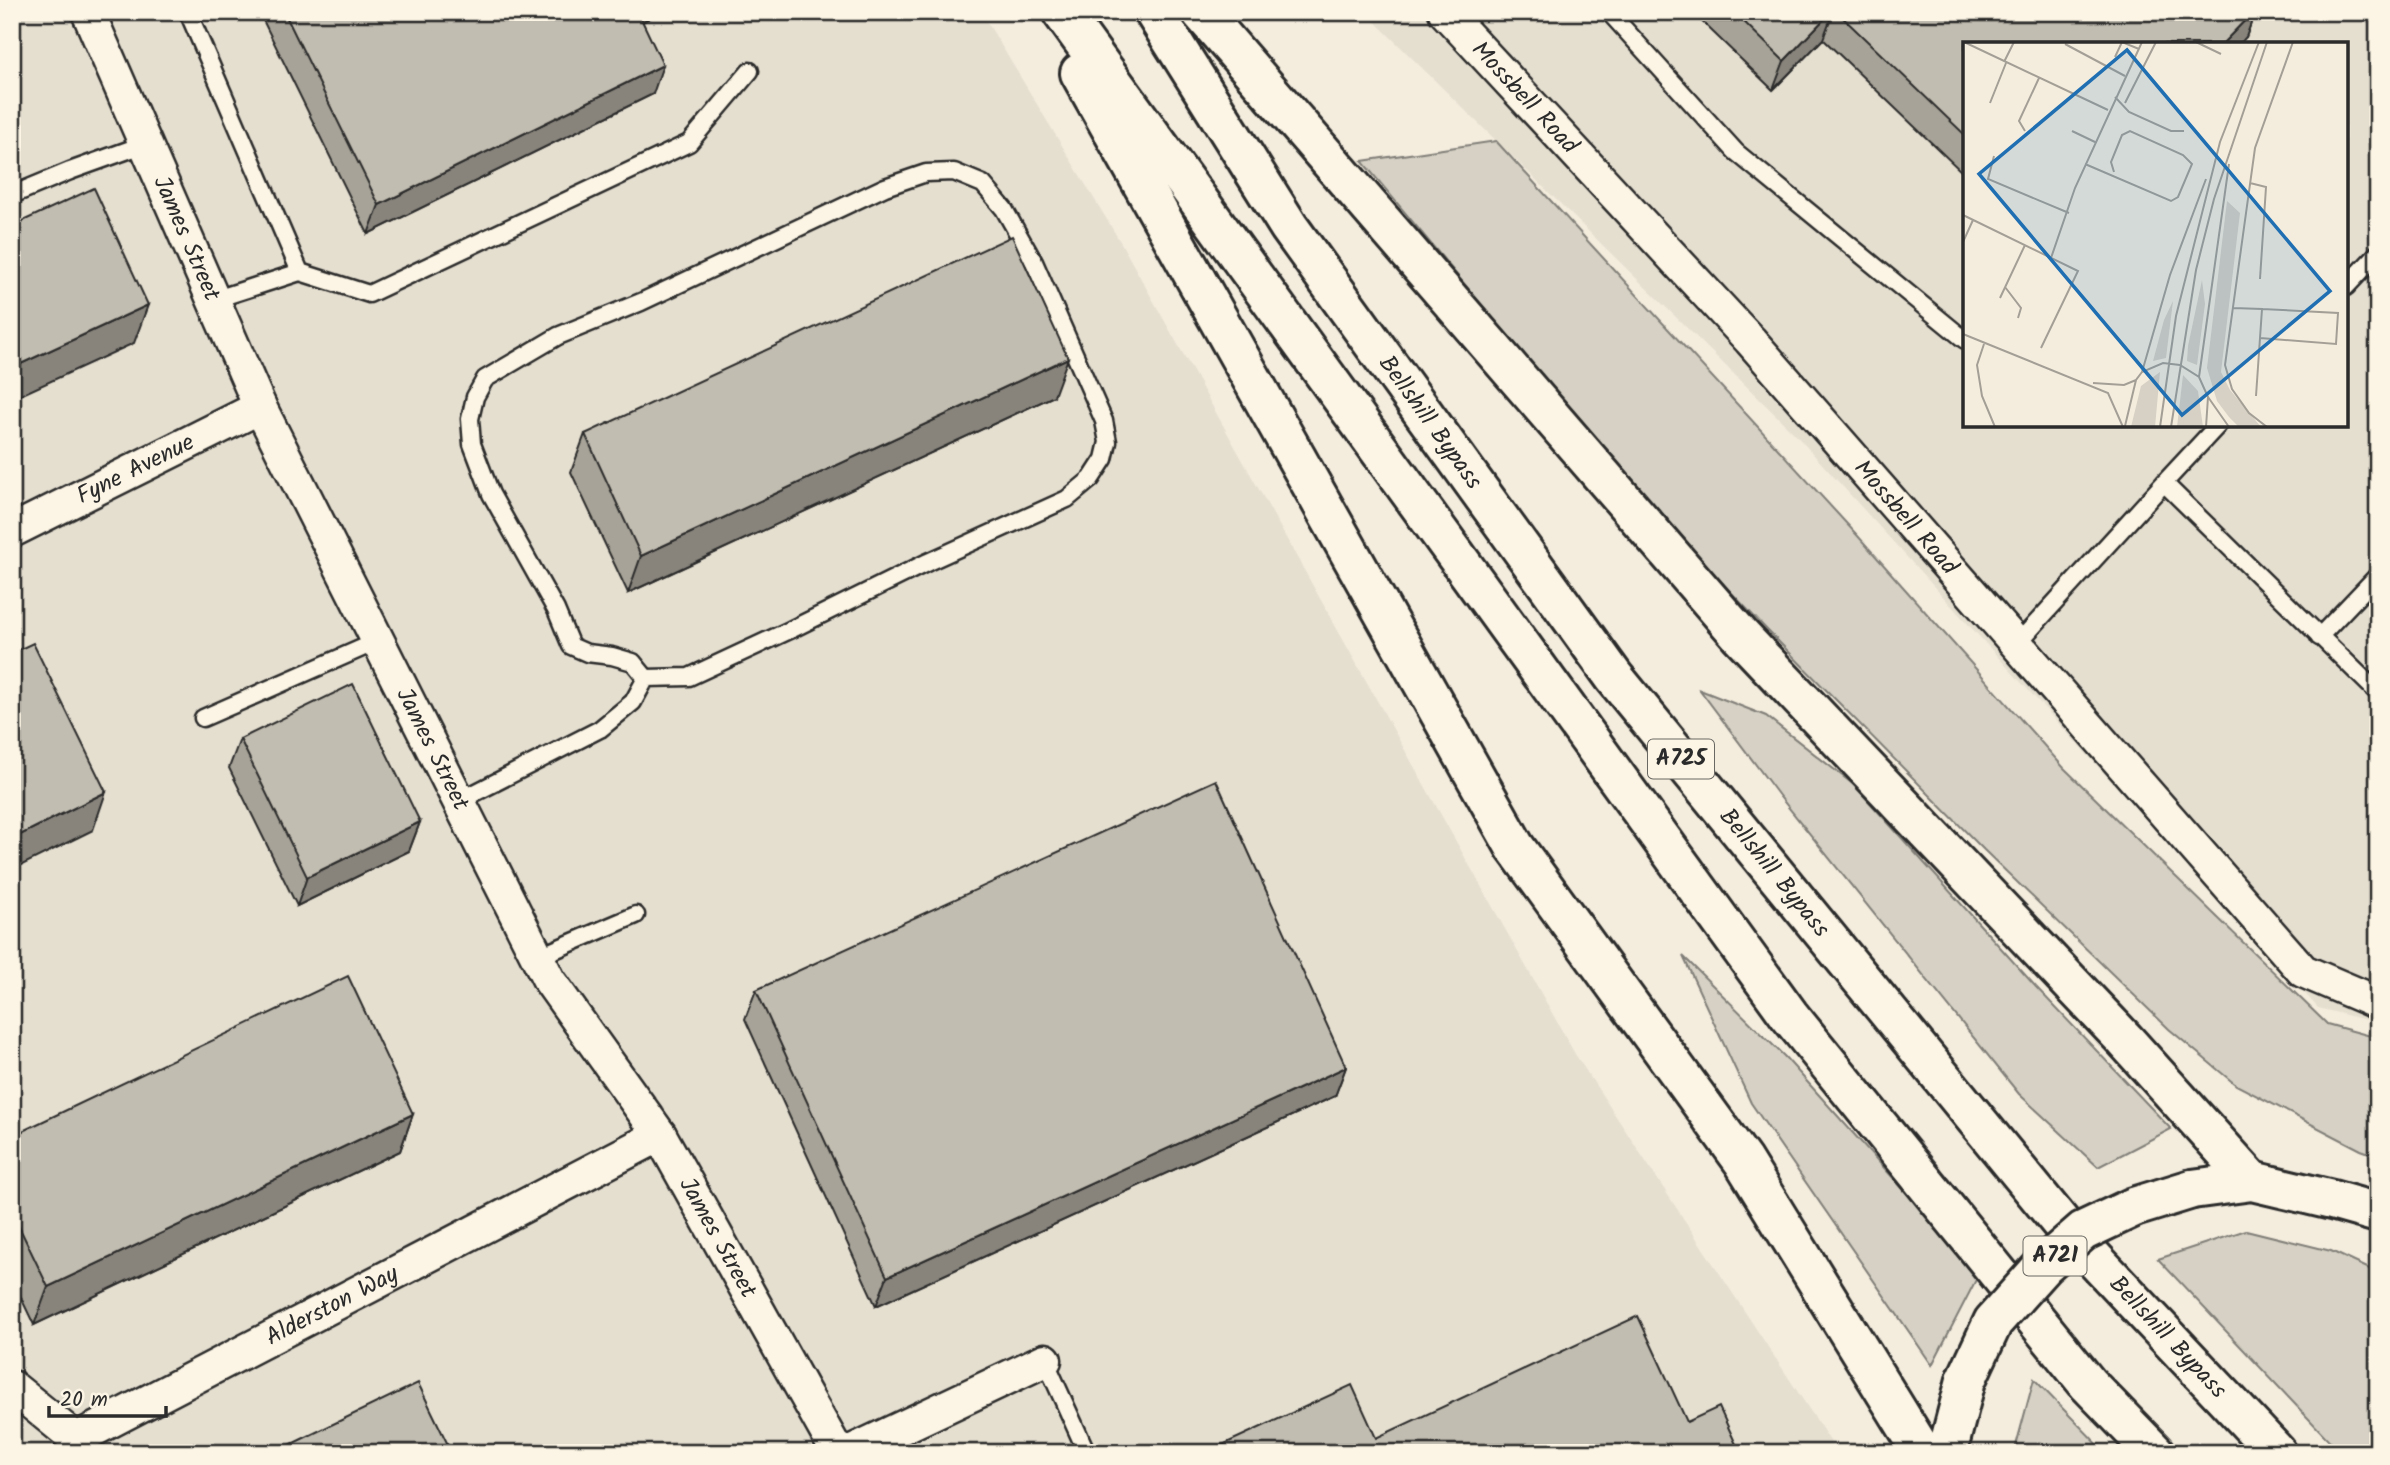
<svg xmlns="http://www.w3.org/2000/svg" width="2390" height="1465" font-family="Kalam,sans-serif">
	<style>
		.built { fill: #e5dfd0; fill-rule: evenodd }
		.green { fill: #d6d1c4; stroke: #807e78; stroke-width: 2 }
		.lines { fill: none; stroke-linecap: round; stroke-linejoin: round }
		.lane-casing { stroke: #2b2b2b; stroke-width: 21 }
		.street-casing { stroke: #2b2b2b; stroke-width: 37 }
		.primary-casing { stroke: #2b2b2b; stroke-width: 44 }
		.highway-casing { stroke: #2b2b2b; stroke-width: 44 }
		.lane { stroke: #fcf5e5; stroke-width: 16 }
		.street { stroke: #fcf5e5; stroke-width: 32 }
		.primary { stroke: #fcf5e5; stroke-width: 38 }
		.highway { stroke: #fcf5e5; stroke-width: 38 }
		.primary-bridge-casing { stroke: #2b2b2b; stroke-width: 44; stroke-linecap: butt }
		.primary-bridge { stroke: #fcf5e5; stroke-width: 38 }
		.wall { fill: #a7a398; stroke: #2b2b2b; stroke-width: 2 }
		.shaded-wall { fill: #88847c; stroke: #2b2b2b; stroke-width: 2 }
		.building { fill: #c2bdb1; stroke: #2b2b2b; stroke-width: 2 }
		.labels { text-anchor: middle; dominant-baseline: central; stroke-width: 7; stroke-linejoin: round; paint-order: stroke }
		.shield { fill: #fcf5e5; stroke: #6a6863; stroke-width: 2 }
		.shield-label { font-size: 23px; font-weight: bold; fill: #2b2b2b }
		.street-label { font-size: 24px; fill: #2b2b2b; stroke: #fcf5e5 }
		.inset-road { fill: none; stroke: #a49f96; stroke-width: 2 }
		.view { fill: #1f6fb2; fill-opacity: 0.15; stroke: #1f6fb2; stroke-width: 3.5 }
		.inset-edge { fill: none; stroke: #2b2b2b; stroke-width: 3.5 }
	</style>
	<rect width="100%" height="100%" fill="#f4edde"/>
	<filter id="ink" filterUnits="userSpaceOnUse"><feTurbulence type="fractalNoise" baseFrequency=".0143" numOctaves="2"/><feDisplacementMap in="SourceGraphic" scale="14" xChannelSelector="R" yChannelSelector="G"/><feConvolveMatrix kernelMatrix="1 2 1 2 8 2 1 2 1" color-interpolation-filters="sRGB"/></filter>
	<g filter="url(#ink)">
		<path class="built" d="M 12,12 L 981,12 L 1121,243 L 1575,1054 L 1838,1453 L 12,1453 Z
			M 1365,12 L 2378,12 L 2378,1023 L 2318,1008 L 1793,432 ZM 1965,44 L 2346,44 L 2346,425 L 1965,425 Z"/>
		<path class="green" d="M 1496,141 L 1857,535 L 2064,768 L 2327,1024 L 2378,1038 L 2378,1156 L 2361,1150 L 2236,1085 L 2169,1029 L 1984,850 L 1767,630 L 1650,507 L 1362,161 Z
			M 1700,690 L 1766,716 L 1854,785 L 2036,987 L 2171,1129 L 2098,1167 L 2019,1094 L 1780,797 Z
			M 1683,956 L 1785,1057 L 1979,1274 L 1932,1365 L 1751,1103 Z
			M 2246,1230 L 2331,1251 L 2378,1273 L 2378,1453 L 2341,1453 L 2158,1259 Z
			M 2034,1379 L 2106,1453 L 2014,1453 Z"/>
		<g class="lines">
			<defs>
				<path id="lane" d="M 188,12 L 300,272
					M 1609,12 L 1736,152 L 1965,340
					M 954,172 L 983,184 L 1004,209 L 1034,262 L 1104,421 L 1108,442 L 1104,459 L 1091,479 L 1067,499 L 928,562 L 790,630 L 689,677 L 646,678 L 633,662 L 612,656 L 587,653 L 571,646 L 556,610 L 491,494 L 472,444 L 470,419 L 475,397 L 485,379 L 558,336 L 641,302 L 885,187 L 926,173 Z
					M 12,195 L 70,171 L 145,144
					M 2346,287 L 2378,253
					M 213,300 L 300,272 L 369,294 L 689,143 L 750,71
					M 2164,483 L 2218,425
					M 2319,637 L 2378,575
					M 2017,644 L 2164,483 L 2378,693
					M 203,718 L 378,641
					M 459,801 L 600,729 L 633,702 L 646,678
					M 538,957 L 636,915
					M 1045,1360 L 1087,1453"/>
				<g id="street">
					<path id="s1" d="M 88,12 L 260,407 L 549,980 L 660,1135 L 838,1453"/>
					<path id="s2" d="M 1445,12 L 1750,340 L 2303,971 L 2378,1003"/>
					<path id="s3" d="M 12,531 L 260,407"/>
					<path id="s4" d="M 12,1387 L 76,1439 L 660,1135"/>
					<path d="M 848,1453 L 1045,1360"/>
				</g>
				<path id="primary" d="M 2192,1189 L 2252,1181 L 2332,1200 L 2378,1213
					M 1947,1453 L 1966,1380"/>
				<g id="highway">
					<path d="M 1062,12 L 1789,1015 L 2088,1384 L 2155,1453"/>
					<path id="s5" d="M 1154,12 L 1289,227 L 1614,677 L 2065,1228 L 2277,1453"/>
					<path d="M 1201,12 L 1740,635 L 2125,1040 L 2252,1181"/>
					<path d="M 1080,73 L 1515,847 L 1743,1161 L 1923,1453"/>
				</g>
			</defs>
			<use href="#lane" class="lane-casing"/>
			<use href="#street" class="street-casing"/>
			<use href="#primary" class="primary-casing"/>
			<use href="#highway" class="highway-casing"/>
			<use href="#lane" class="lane"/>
			<use href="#street" class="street"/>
			<use href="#primary" class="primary"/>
			<use href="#highway" class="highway"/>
			<defs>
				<path id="primary-bridge" d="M 1966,1380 L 1993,1322 L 2043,1266 L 2083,1231 L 2134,1207 L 2192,1189"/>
			</defs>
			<use href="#primary-bridge" class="primary-bridge-casing"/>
			<use href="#primary-bridge" class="primary-bridge"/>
		</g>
		<path class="wall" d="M 259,12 L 661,12 L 642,22 L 653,94 L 368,234 Z
			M 1692,12 L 2255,12 L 2246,37 L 1965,44 L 1965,175 L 1823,39 L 1773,90 Z
			M 1054,396 L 628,593 L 571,472 L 585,434 Z
			M 240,739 L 420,822 L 409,851 L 297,906 L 229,768 Z
			M 756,990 L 1346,1067 L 1335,1096 L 876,1306 L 745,1019 Z
			M 413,1114 L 400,1151 L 34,1325 L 12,1279 L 12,1136 Z"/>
		<path class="shaded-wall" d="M 629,12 L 661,12 L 622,32 Z
			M 1831,12 L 1833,12 L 1823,39 L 1773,90 L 1784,61 Z
			M 2253,12 L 2255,12 L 2246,37 L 2240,44 L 2222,44 Z
			M 663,65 L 653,94 L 368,234 L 379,205 Z
			M 148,305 L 134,343 L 12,399 L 12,368 Z
			M 1068,358 L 1054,396 L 628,593 L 641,556 Z
			M 106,792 L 93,830 L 12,870 L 12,839 Z
			M 420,822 L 409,851 L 297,906 L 307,877 Z
			M 1346,1067 L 1335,1096 L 876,1306 L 887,1277 Z
			M 413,1114 L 400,1151 L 34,1325 L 48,1287 Z"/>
		<path class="building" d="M 284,12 L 638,12 L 663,65 L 379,205 Z
			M 1734,12 L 1831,12 L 1784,61 Z
			M 1837,12 L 2253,12 L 2222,44 L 1965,44 L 1965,135 Z
			M 94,188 L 148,305 L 12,368 L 12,226 Z
			M 1012,236 L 1068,358 L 641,556 L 585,434 Z
			M 33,643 L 106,792 L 12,839 L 12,653 Z
			M 353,684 L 420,822 L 307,877 L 240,739 Z
			M 1216,780 L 1346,1067 L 887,1277 L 756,990 Z
			M 348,976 L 413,1114 L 48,1287 L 12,1212 L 12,1136 Z
			M 1638,1316 L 1687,1422 L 1719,1407 L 1740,1453 L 1205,1453 L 1352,1385 L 1376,1438 Z
			M 418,1383 L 452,1453 L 273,1453 Z"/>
	</g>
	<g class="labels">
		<g class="shield">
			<rect x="1648" y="739.5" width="66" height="39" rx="5"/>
			<rect x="2023.5" y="1236.5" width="63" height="39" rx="5"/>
		</g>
		<g class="shield-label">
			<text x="1681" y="759">A725</text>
			<text x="2055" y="1256">A721</text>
		</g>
		<g class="street-label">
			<text stroke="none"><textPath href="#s2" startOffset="117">Mossbell Road</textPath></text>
			<text stroke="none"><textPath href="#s1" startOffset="247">James Street</textPath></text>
			<text stroke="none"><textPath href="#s5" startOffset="495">Bellshill Bypass</textPath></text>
			<text stroke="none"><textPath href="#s3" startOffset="138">Fyne Avenue</textPath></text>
			<text stroke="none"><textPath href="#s2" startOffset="684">Mossbell Road</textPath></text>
			<text stroke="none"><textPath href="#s1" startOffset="814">James Street</textPath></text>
			<text stroke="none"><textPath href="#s5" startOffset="1062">Bellshill Bypass</textPath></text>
			<text stroke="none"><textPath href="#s1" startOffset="1381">James Street</textPath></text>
			<text stroke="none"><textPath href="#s4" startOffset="371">Alderston Way</textPath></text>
			<text stroke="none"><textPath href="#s5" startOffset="1671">Bellshill Bypass</textPath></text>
		</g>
	</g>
	<g transform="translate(1963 42)">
		<rect width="385" height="385" fill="#f4edde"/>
		<path d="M 264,159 L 277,171 L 258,330 L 267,348 L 298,385 L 276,385 L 266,375 L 254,359 L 244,326 ZM 239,238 L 242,262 L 234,323 L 224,319 L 225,304 ZM 210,259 L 203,316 L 190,319 L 201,278 ZM 197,330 L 192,385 L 168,385 L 178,344 ZM 220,333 L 235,349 L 240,385 L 214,385 Z" fill="#d6d1c4"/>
		<path class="inset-road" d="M 1,0 L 145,68M 233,0 L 258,12M 102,2 L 162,34M 152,15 L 159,0 L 176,7M 41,20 L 51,0M 152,55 L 166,70 L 208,89 L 221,89M 27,61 L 43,21M 162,61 L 193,0M 62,89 L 56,79 L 76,36M 109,89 L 132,100M 31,114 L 25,137 L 106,171M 122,122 L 208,159 L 215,155 L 229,122 L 220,113 L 167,89 L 159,93 L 148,120 L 151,130M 287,141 L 303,145 L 297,237M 0,173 L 115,229 L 78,306M 0,200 L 10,178M 88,216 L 112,146 L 179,0M 42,245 L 58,266 L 55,276M 37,256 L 62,203M 270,266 L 299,267 L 293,354M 0,292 L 145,351 L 160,385M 297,296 L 373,302 L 375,271 L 299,267M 21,302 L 14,323 L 19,354 L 32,385M 179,330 L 207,233 L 243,137M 236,335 L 266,122M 130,341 L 161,343 L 173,338M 245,355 L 266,385M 162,384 L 173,338 L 179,330 L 200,321 L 217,323 L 236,335 L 245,355 L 243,385M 37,385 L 96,385M 197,385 L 213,274 L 257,100 L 296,0M 208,385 L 233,228 L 251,157 L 304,0M 304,385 L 286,371 L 269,347 L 262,323 L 292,106 L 330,0"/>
		<path class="view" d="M 164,8 L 367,249 L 219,373 L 16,132 Z"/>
		<rect width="385" height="385" class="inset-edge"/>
	</g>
	<rect width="2390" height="1465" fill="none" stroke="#fcf5e5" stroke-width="42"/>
	<rect x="21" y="21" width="2348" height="1423" fill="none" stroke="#2b2b2b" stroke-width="2.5" filter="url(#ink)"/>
	<path d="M49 1406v10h117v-10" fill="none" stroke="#2b2b2b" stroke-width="3.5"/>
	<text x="60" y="1406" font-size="21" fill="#2b2b2b" stroke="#fcf5e5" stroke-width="5" paint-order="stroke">20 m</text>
</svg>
